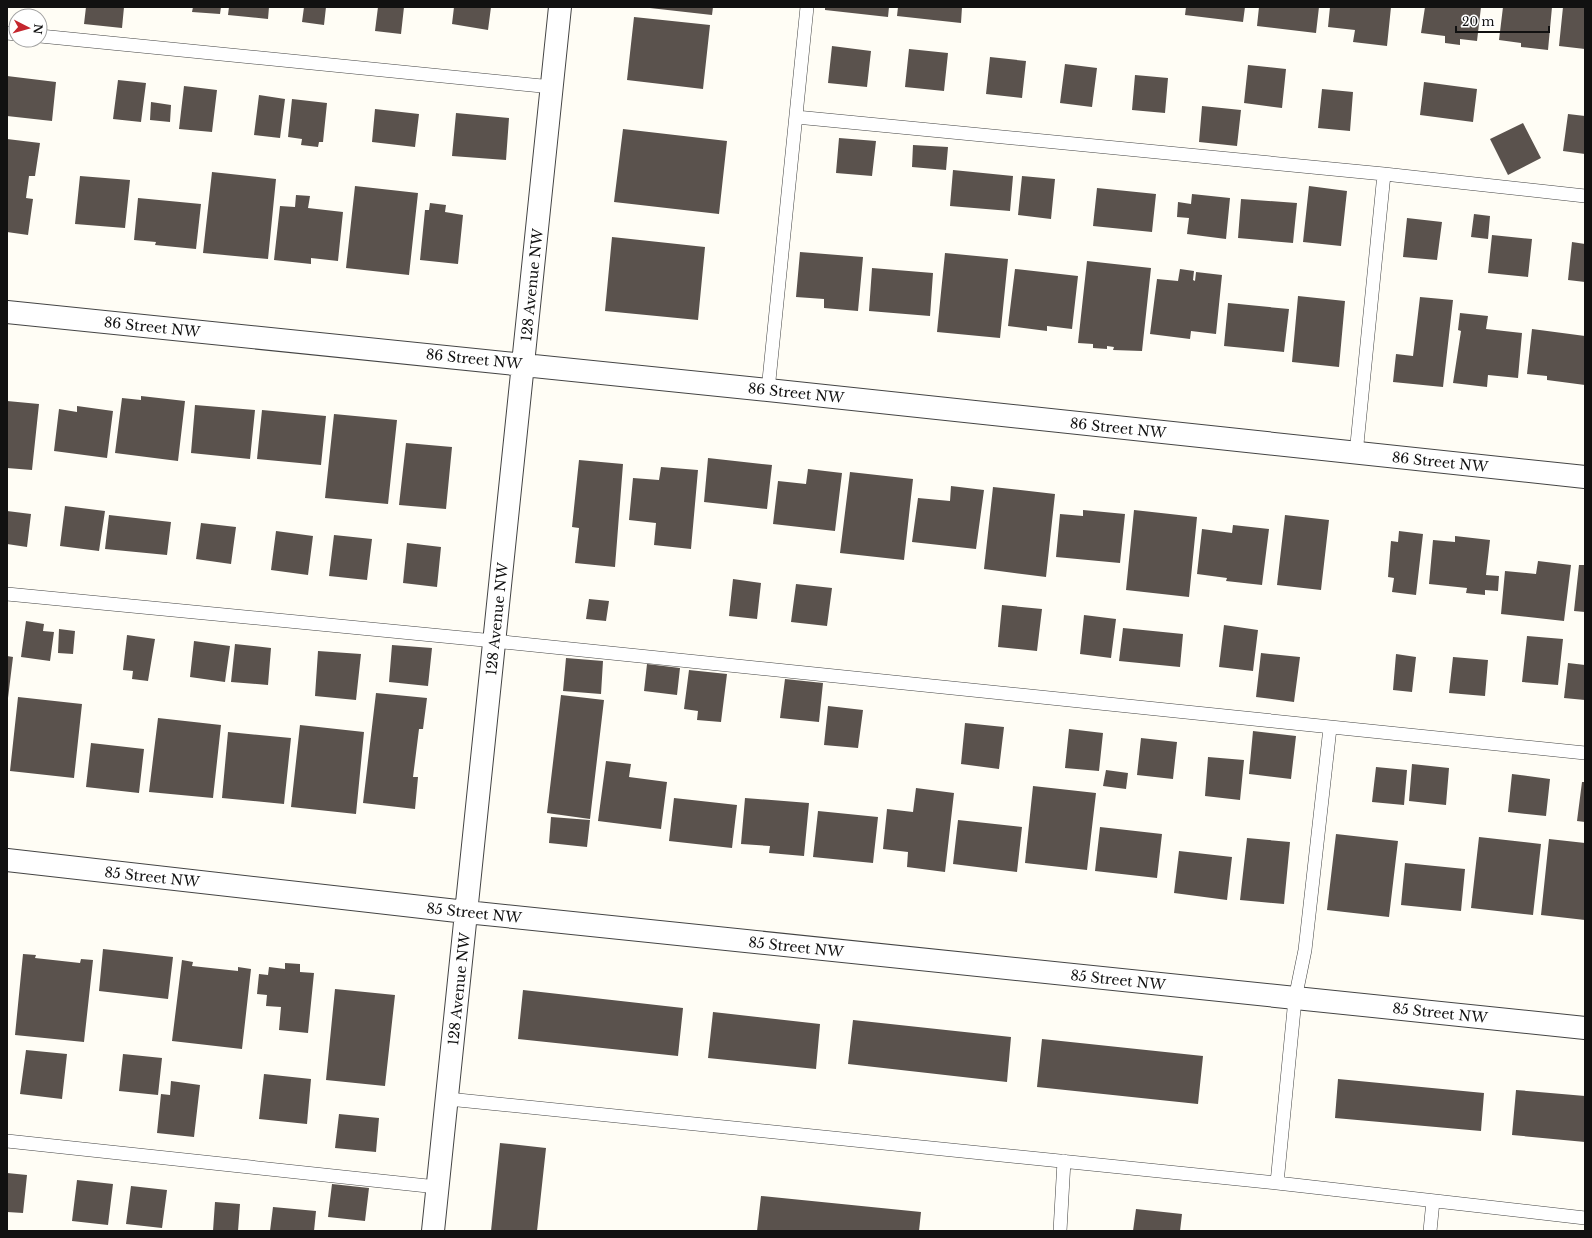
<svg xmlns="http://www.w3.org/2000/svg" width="1592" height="1238" font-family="'Libre Baskerville',serif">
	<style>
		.building { fill: #5a524d }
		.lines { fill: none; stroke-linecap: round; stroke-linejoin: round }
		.service-casing { stroke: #444; stroke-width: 14 }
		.minor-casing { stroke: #444; stroke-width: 24 }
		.service { stroke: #fff; stroke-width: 13 }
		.minor { stroke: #fff; stroke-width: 22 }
		.labels { text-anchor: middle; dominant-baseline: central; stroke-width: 4; stroke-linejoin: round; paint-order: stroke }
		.street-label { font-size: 14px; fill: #111; stroke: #fff }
	</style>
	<rect width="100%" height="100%" fill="#fffdf5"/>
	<path class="building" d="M 86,7 L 124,7 L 122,28 L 84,24 Z
		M 193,7 L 221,7 L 220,14 L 192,12 Z
		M 229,7 L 269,7 L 268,19 L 228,15 Z
		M 304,7 L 326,7 L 324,25 L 302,22 Z
		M 378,7 L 404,7 L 401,34 L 375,31 Z
		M 454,7 L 491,7 L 488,30 L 452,24 Z
		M 641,7 L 713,7 L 712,15 Z
		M 825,7 L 889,7 L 888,17 L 825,10 Z
		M 898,7 L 962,7 L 961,23 L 897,16 Z
		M 1186,7 L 1245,7 L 1243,22 L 1185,15 Z
		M 1259,7 L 1319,7 L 1316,33 L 1257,26 Z
		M 1330,7 L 1391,7 L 1387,46 L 1353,42 L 1355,30 L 1328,27 Z
		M 1425,7 L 1481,7 L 1477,41 L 1460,39 L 1460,45 L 1445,43 L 1445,36 L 1421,33 Z
		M 1503,7 L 1552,7 L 1548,50 L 1521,47 L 1521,43 L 1499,40 Z
		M 1563,7 L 1585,7 L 1585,49 L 1559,46 Z
		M 634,17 L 710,25 L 703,89 L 627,80 Z
		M 832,46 L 871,51 L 867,87 L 828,83 Z
		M 909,49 L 948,53 L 944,91 L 905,87 Z
		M 990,57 L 1026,61 L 1022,98 L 986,94 Z
		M 1065,64 L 1097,68 L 1092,107 L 1060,103 Z
		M 1248,65 L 1286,69 L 1282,108 L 1244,103 Z
		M 1135,75 L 1168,78 L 1165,113 L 1132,110 Z
		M 7,76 L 56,82 L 52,121 L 7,116 Z
		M 118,80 L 146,83 L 141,122 L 113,119 Z
		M 1424,82 L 1477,89 L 1473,122 L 1420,115 Z
		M 184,86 L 217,90 L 212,132 L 179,129 Z
		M 1322,89 L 1353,92 L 1350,131 L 1318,128 Z
		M 259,95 L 285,99 L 280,138 L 254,135 Z
		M 292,99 L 327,103 L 323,142 L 319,142 L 318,147 L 301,145 L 302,139 L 288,137 Z
		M 151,102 L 171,105 L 170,122 L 150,120 Z
		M 1202,106 L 1241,110 L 1237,146 L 1199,142 Z
		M 375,109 L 419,114 L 415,147 L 372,142 Z
		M 456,113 L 509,118 L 506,160 L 452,156 Z
		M 1568,114 L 1585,116 L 1585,154 L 1563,151 Z
		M 1523,123 L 1541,158 L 1508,175 L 1490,139 Z
		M 623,129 L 727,141 L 719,214 L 614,202 Z
		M 839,138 L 876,141 L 872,176 L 836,173 Z
		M 7,139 L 40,143 L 35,176 L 29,176 L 26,198 L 33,199 L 28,235 L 7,232 Z
		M 913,145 L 948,147 L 946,170 L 912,167 Z
		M 953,170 L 1013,176 L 1010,211 L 950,206 Z
		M 212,172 L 276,179 L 268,259 L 203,253 Z
		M 80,176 L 130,180 L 125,228 L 75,224 Z
		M 1022,176 L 1055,179 L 1051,219 L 1018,215 Z
		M 355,186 L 418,193 L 409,275 L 346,268 Z
		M 1309,186 L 1347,191 L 1341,246 L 1303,242 Z
		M 1097,188 L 1156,194 L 1152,232 L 1093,226 Z
		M 1192,194 L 1230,198 L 1226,239 L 1187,234 L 1189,218 L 1177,217 L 1178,202 L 1191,204 Z
		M 296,195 L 310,196 L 308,208 L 343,212 L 338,261 L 311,258 L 311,264 L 274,260 L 280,206 L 295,207 Z
		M 138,198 L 201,204 L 196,249 L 155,245 L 156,242 L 134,240 Z
		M 1241,199 L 1297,203 L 1293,243 L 1238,238 Z
		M 430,203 L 446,205 L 445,212 L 463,215 L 458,264 L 420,260 L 425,210 L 429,210 Z
		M 1474,214 L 1490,216 L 1488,239 L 1471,237 Z
		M 1407,218 L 1442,222 L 1437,260 L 1403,257 Z
		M 1492,235 L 1532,239 L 1528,277 L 1488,273 Z
		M 612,237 L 705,247 L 698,320 L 605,311 Z
		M 1572,242 L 1585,244 L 1585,282 L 1568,280 Z
		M 800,252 L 863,257 L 858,311 L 824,308 L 824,299 L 796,297 Z
		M 945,253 L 1008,259 L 1000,338 L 937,332 Z
		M 1087,261 L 1151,268 L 1142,351 L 1113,350 L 1114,347 L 1107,346 L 1107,349 L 1093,348 L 1093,344 L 1078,343 Z
		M 872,268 L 933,273 L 930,316 L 869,311 Z
		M 1015,269 L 1078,276 L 1072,329 L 1047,326 L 1047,331 L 1008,326 Z
		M 1180,269 L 1194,271 L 1193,280 L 1195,281 L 1196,272 L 1222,275 L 1216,334 L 1191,331 L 1190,339 L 1150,334 L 1157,279 L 1178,281 Z
		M 1298,296 L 1345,301 L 1339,367 L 1292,362 Z
		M 1420,297 L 1453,300 L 1443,387 L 1393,382 L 1396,354 L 1413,356 Z
		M 1228,303 L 1289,309 L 1284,352 L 1224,346 Z
		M 1460,313 L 1488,316 L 1486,329 L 1522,333 L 1518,378 L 1488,375 L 1487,387 L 1453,383 L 1461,331 L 1458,330 Z
		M 1532,329 L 1585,336 L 1585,385 L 1547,380 L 1547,376 L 1527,374 Z
		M 141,396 L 185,401 L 178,461 L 115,453 L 122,398 L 141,400 Z
		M 7,401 L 39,404 L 32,470 L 7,468 Z
		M 195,405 L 255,410 L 250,459 L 191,453 Z
		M 77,406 L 113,411 L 107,458 L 54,451 L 59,409 L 77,412 Z
		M 262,410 L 326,416 L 321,465 L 257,459 Z
		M 334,414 L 397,420 L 388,504 L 325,498 Z
		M 406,443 L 452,447 L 446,509 L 399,505 Z
		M 708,458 L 772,465 L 767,509 L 704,502 Z
		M 579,460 L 623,464 L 615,567 L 575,563 L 579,528 L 572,527 Z
		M 661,467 L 698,470 L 691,549 L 654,545 L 656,523 L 629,520 L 633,478 L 659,480 Z
		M 808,469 L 842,473 L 835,531 L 773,524 L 778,481 L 806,484 Z
		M 850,472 L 913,479 L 904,560 L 840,553 Z
		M 951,486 L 984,490 L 976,549 L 912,542 L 918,498 L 950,501 Z
		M 993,487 L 1055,494 L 1046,577 L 984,569 Z
		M 65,506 L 105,511 L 99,551 L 60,546 Z
		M 1083,510 L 1125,514 L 1120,563 L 1056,557 L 1060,514 L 1083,516 Z
		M 1134,510 L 1197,517 L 1189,597 L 1126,590 Z
		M 7,511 L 31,514 L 27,547 L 7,544 Z
		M 109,515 L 171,522 L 167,555 L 105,549 Z
		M 1285,515 L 1329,520 L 1321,590 L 1277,585 Z
		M 201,523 L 236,527 L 231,564 L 196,559 Z
		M 1233,525 L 1269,529 L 1262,585 L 1226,581 L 1227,578 L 1197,574 L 1202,529 L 1232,533 Z
		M 276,531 L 313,536 L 308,575 L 271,570 Z
		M 1399,531 L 1423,534 L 1416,595 L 1392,592 L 1394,578 L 1388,577 L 1391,541 L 1398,542 Z
		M 334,535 L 372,539 L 367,580 L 329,576 Z
		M 1455,536 L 1490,540 L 1486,575 L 1499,576 L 1498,591 L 1485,590 L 1485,595 L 1466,593 L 1467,588 L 1429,584 L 1433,540 L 1455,542 Z
		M 407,543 L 441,547 L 437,587 L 403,583 Z
		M 1538,561 L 1571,565 L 1564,621 L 1501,614 L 1505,571 L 1536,574 Z
		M 1579,565 L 1585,565 L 1585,612 L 1574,611 Z
		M 733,579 L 761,583 L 757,619 L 729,616 Z
		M 796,584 L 832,588 L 827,626 L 791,622 Z
		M 589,599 L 609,601 L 606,621 L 586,619 Z
		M 1002,605 L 1042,609 L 1037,651 L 998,647 Z
		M 1084,615 L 1116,619 L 1111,658 L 1080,654 Z
		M 26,621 L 44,624 L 43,631 L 54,632 L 50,661 L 21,657 Z
		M 1224,625 L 1258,630 L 1253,671 L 1219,667 Z
		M 1123,628 L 1183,634 L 1180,667 L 1119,661 Z
		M 59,629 L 75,631 L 73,654 L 58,653 Z
		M 127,635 L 155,639 L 148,681 L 132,679 L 133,671 L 123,670 Z
		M 1527,636 L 1563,639 L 1558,685 L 1522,682 Z
		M 194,641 L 230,646 L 225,682 L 190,677 Z
		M 235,644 L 271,648 L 268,685 L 231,682 Z
		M 392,645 L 432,648 L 428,686 L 389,682 Z
		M 318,651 L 361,654 L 356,700 L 315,696 Z
		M 1261,653 L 1300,657 L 1294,702 L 1256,697 Z
		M 1396,654 L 1416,657 L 1412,692 L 1393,690 Z
		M 7,656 L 13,657 L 8,698 L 7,698 Z
		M 1453,657 L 1488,660 L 1485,696 L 1449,693 Z
		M 566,658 L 603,661 L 601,694 L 563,691 Z
		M 1568,663 L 1585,665 L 1585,700 L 1564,698 Z
		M 647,664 L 680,668 L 677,695 L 644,691 Z
		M 689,670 L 727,674 L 721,722 L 697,720 L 698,711 L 684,709 Z
		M 785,679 L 823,683 L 819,722 L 780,718 Z
		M 376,693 L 427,698 L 423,729 L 419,729 L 413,777 L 418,777 L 415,809 L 363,803 Z
		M 561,695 L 604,700 L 590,819 L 547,813 Z
		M 18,697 L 82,704 L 74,778 L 10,771 Z
		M 828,706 L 863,710 L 858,748 L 824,745 Z
		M 158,718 L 221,725 L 213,798 L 149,792 Z
		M 965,723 L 1004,727 L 999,769 L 961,764 Z
		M 300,725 L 364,732 L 356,814 L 291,807 Z
		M 1069,729 L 1103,733 L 1099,771 L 1065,768 Z
		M 1253,731 L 1296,736 L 1291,779 L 1249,774 Z
		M 228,732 L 291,738 L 284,804 L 222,798 Z
		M 1141,738 L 1177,742 L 1173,779 L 1137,775 Z
		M 91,743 L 144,749 L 139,793 L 86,787 Z
		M 1208,757 L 1244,760 L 1240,800 L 1205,796 Z
		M 606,761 L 631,764 L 629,777 L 667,782 L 661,829 L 598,821 Z
		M 1412,764 L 1449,768 L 1446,805 L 1409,801 Z
		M 1376,767 L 1407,770 L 1404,805 L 1372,802 Z
		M 1106,770 L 1128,773 L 1126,789 L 1103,786 Z
		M 1512,774 L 1550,779 L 1546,816 L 1508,812 Z
		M 1582,782 L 1585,782 L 1585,822 L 1577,821 Z
		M 1033,786 L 1096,793 L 1087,870 L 1025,863 Z
		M 916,788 L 954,793 L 945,872 L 907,867 L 908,852 L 883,849 L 887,809 L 913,812 Z
		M 674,798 L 737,805 L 732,848 L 669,841 Z
		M 745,798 L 809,803 L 804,856 L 769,853 L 770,846 L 741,844 Z
		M 818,811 L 878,817 L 873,863 L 813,857 Z
		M 551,817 L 590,820 L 587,847 L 549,843 Z
		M 958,820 L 1022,827 L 1017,872 L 953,864 Z
		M 1100,827 L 1162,834 L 1157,878 L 1095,871 Z
		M 1336,834 L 1398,841 L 1389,917 L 1327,910 Z
		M 1479,837 L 1541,844 L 1533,915 L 1471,908 Z
		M 1247,838 L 1290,842 L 1284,904 L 1240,900 Z
		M 1549,839 L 1585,843 L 1585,920 L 1541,915 Z
		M 1179,851 L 1232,857 L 1227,900 L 1174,893 Z
		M 1405,863 L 1465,869 L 1461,911 L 1401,905 Z
		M 103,949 L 173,957 L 168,999 L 99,991 Z
		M 23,954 L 36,955 L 35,958 L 80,963 L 81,959 L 93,960 L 84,1042 L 15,1035 Z
		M 182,960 L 193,962 L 192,966 L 238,971 L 238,967 L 251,969 L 242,1049 L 172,1041 Z
		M 285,963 L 300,964 L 300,972 L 314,973 L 308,1033 L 279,1030 L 281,1007 L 266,1006 L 267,995 L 257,994 L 259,974 L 268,975 L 269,967 L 285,969 Z
		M 335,989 L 395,995 L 385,1086 L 326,1080 Z
		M 523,990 L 683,1008 L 678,1056 L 518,1039 Z
		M 713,1012 L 820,1024 L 816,1069 L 708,1058 Z
		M 853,1020 L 1011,1037 L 1007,1082 L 848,1064 Z
		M 1042,1039 L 1203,1056 L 1198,1104 L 1037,1087 Z
		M 26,1050 L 67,1054 L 62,1099 L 20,1094 Z
		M 123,1054 L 162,1058 L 158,1095 L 119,1091 Z
		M 264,1074 L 311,1079 L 307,1124 L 259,1119 Z
		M 1338,1079 L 1484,1093 L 1481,1131 L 1335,1118 Z
		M 171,1081 L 200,1085 L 194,1137 L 157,1133 L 161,1094 L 170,1095 Z
		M 1516,1090 L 1585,1096 L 1585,1142 L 1512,1135 Z
		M 339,1114 L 379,1118 L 376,1152 L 335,1148 Z
		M 500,1143 L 546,1148 L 537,1231 L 491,1231 Z
		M 7,1173 L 27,1175 L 23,1213 L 7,1212 Z
		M 77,1180 L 113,1184 L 108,1225 L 72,1221 Z
		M 332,1184 L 369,1188 L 365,1221 L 328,1217 Z
		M 131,1186 L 167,1190 L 162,1228 L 126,1224 Z
		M 761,1196 L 921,1212 L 919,1231 L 757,1231 Z
		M 215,1202 L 240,1204 L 238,1231 L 213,1231 Z
		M 273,1207 L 316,1211 L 314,1231 L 270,1231 Z
		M 1136,1209 L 1182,1214 L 1180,1231 L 1133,1231 Z"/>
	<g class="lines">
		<defs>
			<path id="service" d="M 7,33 L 16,34
				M 40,36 L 552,87
				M 796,117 L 1384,174 L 1585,196
				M 768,390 L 807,7
				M 1356,454 L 1384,174
				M 7,594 L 494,641 L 1585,753
				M 448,1099 L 1277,1183 L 1585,1218
				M 7,1141 L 437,1187
				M 1277,1183 L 1295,999 L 1305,950 L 1330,728
				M 1060,1231 L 1064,1161
				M 1430,1231 L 1433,1201"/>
			<path id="minor" d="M 7,312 L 768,390 L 1585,477
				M 7,860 L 466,912 L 1585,1028
				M 433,1231 L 560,7"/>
		</defs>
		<use href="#service" class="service-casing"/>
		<use href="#minor" class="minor-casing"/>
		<use href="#service" class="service"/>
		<use href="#minor" class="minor"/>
	</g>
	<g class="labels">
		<g class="street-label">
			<text transform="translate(532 285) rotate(-84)">128 Avenue NW</text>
			<text transform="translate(152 327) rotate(6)">86 Street NW</text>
			<text transform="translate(474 359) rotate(6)">86 Street NW</text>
			<text transform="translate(796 393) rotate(6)">86 Street NW</text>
			<text transform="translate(1118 428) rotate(6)">86 Street NW</text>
			<text transform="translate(1440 462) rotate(6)">86 Street NW</text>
			<text transform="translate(497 619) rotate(-84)">128 Avenue NW</text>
			<text transform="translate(152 877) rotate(6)">85 Street NW</text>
			<text transform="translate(474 913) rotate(6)">85 Street NW</text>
			<text transform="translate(796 947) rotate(6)">85 Street NW</text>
			<text transform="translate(1118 980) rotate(6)">85 Street NW</text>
			<text transform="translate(459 989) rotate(-84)">128 Avenue NW</text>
			<text transform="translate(1440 1013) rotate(6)">85 Street NW</text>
		</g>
	</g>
	<rect width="1592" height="1238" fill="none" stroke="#111111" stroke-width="16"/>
	<g transform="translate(28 28) rotate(96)"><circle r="19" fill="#ffffff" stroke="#a0a0a0"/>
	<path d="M0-3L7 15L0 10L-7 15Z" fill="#c4262e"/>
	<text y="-6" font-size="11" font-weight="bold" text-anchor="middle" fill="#111111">N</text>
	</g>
	<path d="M1456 26v6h93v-6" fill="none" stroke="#111111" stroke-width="2"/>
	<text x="1462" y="26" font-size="12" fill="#111111" stroke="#ffffff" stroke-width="3" paint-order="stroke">20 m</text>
</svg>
